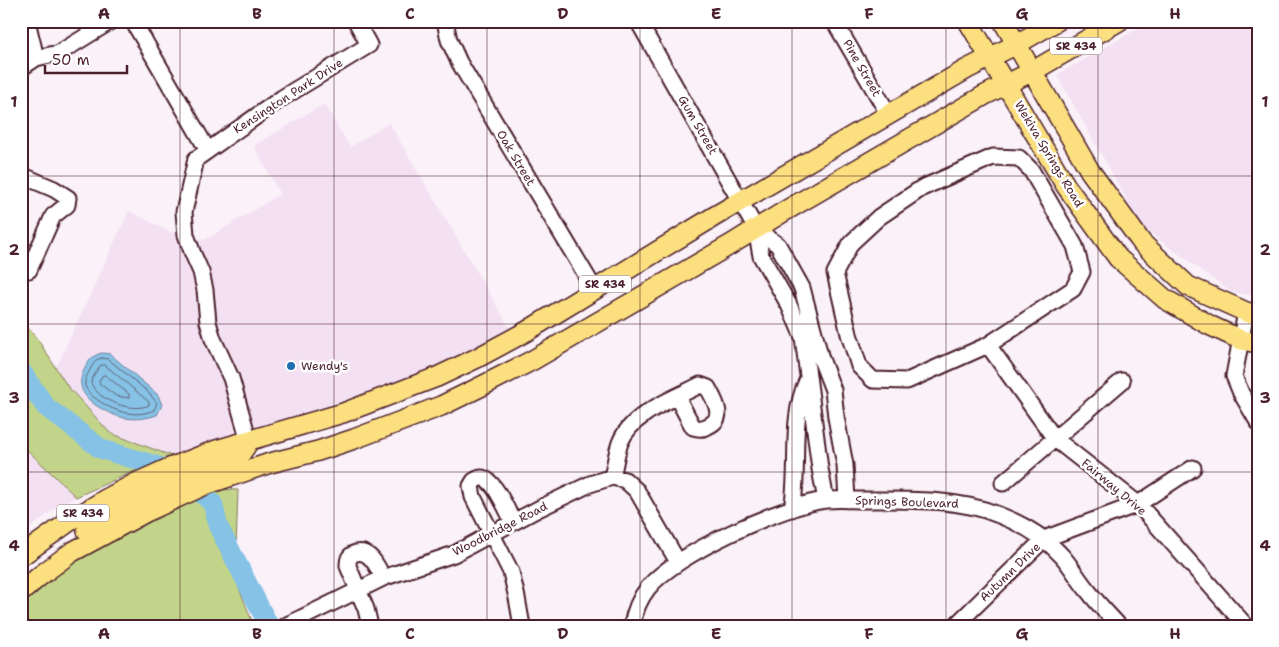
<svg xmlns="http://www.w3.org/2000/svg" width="1279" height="647" font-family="'Shantell Sans',sans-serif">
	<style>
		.built { fill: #f3e0f2; fill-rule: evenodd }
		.green { fill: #c2d489; stroke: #867a5a }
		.water { fill: #85c2e5; stroke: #6d819b }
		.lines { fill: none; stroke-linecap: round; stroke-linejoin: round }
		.shore { stroke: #626075; stroke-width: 1 }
		.river { stroke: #85c2e5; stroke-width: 20 }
		.minor-casing { stroke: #4a1f2b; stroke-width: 19 }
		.major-casing { stroke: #4a1f2b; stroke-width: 22 }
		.minor { stroke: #fff; stroke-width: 15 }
		.major { stroke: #fce080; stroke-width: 19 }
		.grid { fill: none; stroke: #4a1f2b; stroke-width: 1; stroke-opacity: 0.55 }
		.poi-dot { fill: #1f6fb2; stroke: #fff; stroke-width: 2 }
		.labels { text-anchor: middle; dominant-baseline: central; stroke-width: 5; stroke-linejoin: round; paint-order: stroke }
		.shield { fill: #fff; stroke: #80626b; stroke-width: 1 }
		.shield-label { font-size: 11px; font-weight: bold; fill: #4a1f2b }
		.street-label { font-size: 12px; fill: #4a1f2b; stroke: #fff }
		.poi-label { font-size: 12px; fill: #4a1f2b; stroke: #fff; text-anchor: start }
		.neatline { fill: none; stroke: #4a1f2b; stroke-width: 2 }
		.grid-label { font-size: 16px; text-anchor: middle; font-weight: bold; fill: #4a1f2b }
	</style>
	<rect width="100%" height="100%" fill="#faf1f9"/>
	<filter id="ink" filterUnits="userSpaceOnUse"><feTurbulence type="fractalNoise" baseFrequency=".02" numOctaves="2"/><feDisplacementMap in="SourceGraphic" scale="10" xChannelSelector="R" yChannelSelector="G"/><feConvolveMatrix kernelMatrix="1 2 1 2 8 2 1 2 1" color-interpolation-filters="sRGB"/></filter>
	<g filter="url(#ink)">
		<path class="built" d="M 1151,21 L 1258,21 L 1258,296 L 1231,292 L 1142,227 L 1057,75 Z
			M 324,104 L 350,147 L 389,123 L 512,332 L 434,371 L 251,430 L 218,337 L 193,238 L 205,240 L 280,194 L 254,146 Z
			M 129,211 L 168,231 L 180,234 L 196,273 L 240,433 L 172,456 L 110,433 L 68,387 L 56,368 ZM 110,354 L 126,369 L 145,419 L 119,417 L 108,413 L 83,393 L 79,385 L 81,375 L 89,360 Z
			M 21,444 L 76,497 L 61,504 L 21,535 Z"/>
		<path class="green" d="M 21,319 L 38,340 L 68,387 L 110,433 L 172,456 L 157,461 L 76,497 L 21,444 Z
			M 212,489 L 238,490 L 235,578 L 254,626 L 21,626 L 21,600 L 77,556 Z"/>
		<path class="water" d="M 102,353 L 110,354 L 158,395 L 162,405 L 157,415 C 133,423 114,418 94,404 C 80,393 77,383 85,368 C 89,360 93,355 102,353 Z"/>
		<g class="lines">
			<path class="shore" d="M 102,358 L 108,359 L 147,391 L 157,403 L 154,410 C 134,419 112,411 95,398 C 91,395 87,391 85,386 C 84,379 88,374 91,368 C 94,363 96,359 102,358 Z
				M 101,365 L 105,365 L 149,402 L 149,405 C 132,413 98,401 91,383 L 92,378 Z
				M 105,375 L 129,394 L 129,398 L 116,396 L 100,384 L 99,381 L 102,376 Z"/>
			<path class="river" d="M 21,371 L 46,407 L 101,449 L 180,473 L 213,504 L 218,526 L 269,626"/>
			<defs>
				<path id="minor" d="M 27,21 L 36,58
					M 133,21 L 207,149
					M 445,21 L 449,40 L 459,62 L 595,290
					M 638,21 L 756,229 L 761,256 L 789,305 L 803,337 L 820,469 L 826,500
					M 834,21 L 889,115
					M 21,68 L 36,58 L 59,53 L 111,21
					M 993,157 L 1019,158 L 1031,170 L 1075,246 L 1082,272 L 1073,289 L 988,345 L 907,381 L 873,380 L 859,366 L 849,334 L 835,273 L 851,243 L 879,217 L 922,188 Z
					M 21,175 L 54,189 L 68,198 L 67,205 L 53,216 L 29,270
					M 756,229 L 778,245 L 802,288 L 821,359 L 833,390 L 836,417 L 845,465 L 847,500
					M 1246,312 L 1234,376 L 1241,393 L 1258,422
					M 988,345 L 1055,439 L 1138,504 L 1246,626
					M 249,441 L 231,378 L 213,339 L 208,322 L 205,290 L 201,272 L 193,254 L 186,235 L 184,212 L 196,159 L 282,98 L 369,45 L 356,21
					M 612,477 C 615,466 616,454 620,443 C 631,413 674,399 700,385 L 708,388 C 715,401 726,418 708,426 C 703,429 699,429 693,427 L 677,397
					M 1003,483 L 1122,381
					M 792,509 C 800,467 789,420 807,381
					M 513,522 C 508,512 493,477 481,478 C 478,478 476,480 474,481 L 471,486 L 473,497 L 511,572 L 517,598 L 522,626
					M 285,626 L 383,578 L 454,554 L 538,509 L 590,484 L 612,477 L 625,480 L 637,491 L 678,562
					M 370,626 L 366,609 L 348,566 C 348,559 349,555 356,553 C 370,549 378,568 383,578
					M 632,626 C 634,613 640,598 648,588 C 675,554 783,505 826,500 C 839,499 852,500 864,500 C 907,500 959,498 999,515 C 1022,524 1045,537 1062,556 C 1072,567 1079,581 1089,592 C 1098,604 1109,615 1119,626
					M 955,626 L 1044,539 L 1138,504 L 1193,468"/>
				<path id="major" d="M 968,21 L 1066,186 L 1118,258 L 1165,299 L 1209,325 L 1241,340 L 1258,343
					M 1003,21 L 1090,171 L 1142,243 L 1188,286 L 1246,312 L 1258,315
					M 87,531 C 135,500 187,479 239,456 L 246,446
					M 21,556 L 70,521 L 104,500 L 136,483 L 167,469 L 216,450 L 343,413 L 437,377 L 477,358 L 527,331 L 715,216 L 967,69 L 1017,44 L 1057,21
					M 21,592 L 41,575 L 72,552 L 148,511 L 205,485 L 270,463 L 318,451 L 354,439 L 441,406 L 480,387 L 533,360 L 730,245 L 785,211 L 985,95 L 1033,71 L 1119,21"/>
			</defs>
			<use href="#minor" class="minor-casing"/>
			<use href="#major" class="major-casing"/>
			<use href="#minor" class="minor"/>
			<use href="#major" class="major"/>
		</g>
	</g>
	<path class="grid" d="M 180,21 L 180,626M 334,21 L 334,626M 487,21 L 487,626M 640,21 L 640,626M 792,21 L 792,626M 946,21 L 946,626M 1098,21 L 1098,626M 21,176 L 1258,176M 21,324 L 1258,324M 21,472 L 1258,472"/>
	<circle class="poi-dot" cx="291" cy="366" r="5"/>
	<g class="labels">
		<g class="shield">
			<rect x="1050" y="37.5" width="52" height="17" rx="4"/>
			<rect x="579" y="275.5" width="52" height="17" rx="4"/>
			<rect x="57" y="504.5" width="52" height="17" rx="4"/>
		</g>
		<g class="shield-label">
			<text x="1076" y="46">SR 434</text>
			<text x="605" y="284">SR 434</text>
			<text x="83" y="513">SR 434</text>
		</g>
		<g class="street-label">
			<text transform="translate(862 68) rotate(60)">Pine Street</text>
			<text transform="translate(288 96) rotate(-33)">Kensington Park Drive</text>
			<text transform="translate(698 125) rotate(60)">Gum Street</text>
			<text transform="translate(1049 154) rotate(59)">Wekiva Springs Road</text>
			<text transform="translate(516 158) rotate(59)">Oak Street</text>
			<text transform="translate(1114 487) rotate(40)">Fairway Drive</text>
			<text transform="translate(907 502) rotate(2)">Springs Boulevard</text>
			<text transform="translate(500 529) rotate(-27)">Woodbridge Road</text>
			<text transform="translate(1010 572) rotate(-44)">Autumn Drive</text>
		</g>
		<g class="poi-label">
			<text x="301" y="366">Wendy's</text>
		</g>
	</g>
	<rect width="1279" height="647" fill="none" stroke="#fff" stroke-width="55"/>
	<path d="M45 65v8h82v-8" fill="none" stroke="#4a1f2b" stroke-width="2.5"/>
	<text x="52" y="65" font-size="15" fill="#4a1f2b" stroke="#ffffff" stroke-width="4" paint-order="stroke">50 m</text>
	<rect x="28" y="28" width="1224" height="592" class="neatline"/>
	<g class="grid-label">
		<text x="104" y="19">A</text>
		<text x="257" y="19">B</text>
		<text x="410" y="19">C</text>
		<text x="563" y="19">D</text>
		<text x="716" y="19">E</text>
		<text x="869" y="19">F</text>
		<text x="1022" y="19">G</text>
		<text x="1175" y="19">H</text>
		<text x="14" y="107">1</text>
		<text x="1265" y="107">1</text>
		<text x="14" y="255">2</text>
		<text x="1265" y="255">2</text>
		<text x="14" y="403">3</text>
		<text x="1265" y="403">3</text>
		<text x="14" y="551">4</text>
		<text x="1265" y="551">4</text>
		<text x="104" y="639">A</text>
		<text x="257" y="639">B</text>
		<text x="410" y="639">C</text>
		<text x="563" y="639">D</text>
		<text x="716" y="639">E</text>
		<text x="869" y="639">F</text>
		<text x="1022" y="639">G</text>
		<text x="1175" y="639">H</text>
	</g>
</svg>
